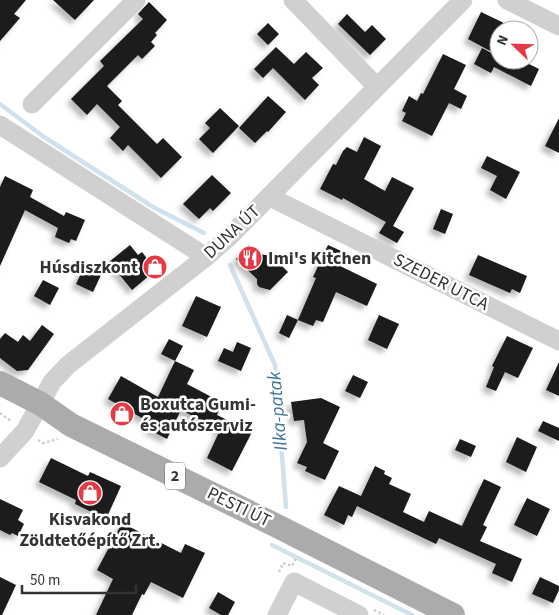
<svg xmlns="http://www.w3.org/2000/svg" width="559" height="615" font-family="'Source Sans 3',sans-serif">
	<style>
		.lines { fill: none; stroke-linecap: round; stroke-linejoin: round }
		.stream { stroke: #cfe2ee; stroke-width: 4.5 }
		.building { fill: #1a1a1a; filter: url(#shadow) }
		.path { stroke: #cdcdcd; stroke-width: 2.5; stroke-dasharray: 2.5 2.5; stroke-linecap: butt }
		.minor { stroke: #d0d0d0; stroke-width: 19 }
		.major { stroke: #ababab; stroke-width: 24 }
		.labels { text-anchor: middle; dominant-baseline: central; stroke-width: 5; stroke-linejoin: round; paint-order: stroke }
		.shield { fill: #fff; stroke: #707070; stroke-width: 1 }
		.shield-label { font-size: 16px; font-weight: bold; fill: #333 }
		.street-label { font-size: 18px; fill: #333; stroke: #fff }
		.poi-label { font-size: 18px; font-weight: bold; fill: #333; stroke: #fff; text-anchor: start }
		.water-label { font-size: 19px; font-style: italic; fill: #3f7597; stroke: #fff }
	</style>
	<defs>
		<filter id="shadow"><feDropShadow dx="-4.5" dy="4.5" stdDeviation="2.5" flood-color="#0004"/></filter>
	</defs>
	<rect width="100%" height="100%" fill="#fff"/>
	<g class="lines">
		<path class="stream" d="M 0,104 L 44,137 L 153,207 L 204,233
			M 230,265 L 275,365 L 286,507
			M 272,545 L 412,615"/>
	</g>
	<path class="building" d="M 0,0 L 26,0 L 14,14 L 20,18 L 0,41 Z
		M 53,0 L 94,0 L 75,20 Z
		M 149,2 L 167,20 L 155,33 L 157,35 L 151,42 L 155,46 L 142,59 L 138,55 L 107,86 L 122,101 L 118,105 L 157,144 L 163,138 L 182,157 L 161,178 L 128,145 L 123,151 L 110,138 L 120,127 L 97,104 L 87,115 L 71,99 L 104,66 L 100,61 L 143,19 L 138,14 Z
		M 481,12 L 506,24 L 503,30 L 499,30 L 499,39 L 492,52 L 468,39 Z
		M 347,14 L 365,32 L 372,25 L 386,39 L 370,55 L 338,24 Z
		M 268,23 L 279,34 L 268,45 L 257,34 Z
		M 276,47 L 294,64 L 306,52 L 323,68 L 312,78 L 319,85 L 305,100 L 273,68 L 263,78 L 254,69 Z
		M 482,48 L 499,57 L 499,60 L 521,60 L 539,69 L 531,86 L 494,67 L 491,73 L 474,64 Z
		M 443,54 L 466,65 L 454,89 L 467,96 L 461,109 L 449,103 L 432,136 L 402,121 L 406,113 L 402,111 L 409,96 L 417,101 L 421,93 L 423,94 Z
		M 268,96 L 286,112 L 268,132 L 267,131 L 255,143 L 239,128 Z
		M 220,108 L 239,126 L 213,153 L 199,139 L 210,128 L 205,123 Z
		M 559,118 L 559,153 L 545,146 Z
		M 364,137 L 381,146 L 364,179 L 385,191 L 392,177 L 414,188 L 393,226 L 343,198 L 342,200 L 320,189 L 333,164 L 336,165 L 343,151 L 347,147 L 357,152 Z
		M 487,156 L 520,172 L 506,199 L 490,190 L 497,176 L 481,168 Z
		M 212,175 L 231,193 L 213,211 L 210,208 L 199,219 L 183,204 Z
		M 5,176 L 33,190 L 30,197 L 64,216 L 66,212 L 85,220 L 76,241 L 71,239 L 69,243 L 55,237 L 58,228 L 25,210 L 0,266 L 0,187 Z
		M 441,209 L 453,214 L 445,234 L 433,229 Z
		M 386,222 L 404,232 L 397,243 L 379,233 Z
		M 130,245 L 138,255 L 142,252 L 156,270 L 132,290 L 109,262 Z
		M 249,245 L 258,254 L 281,257 L 280,264 L 288,272 L 270,290 L 259,287 L 257,284 L 257,279 L 236,259 Z
		M 328,245 L 341,251 L 336,264 L 377,284 L 367,306 L 336,292 L 323,322 L 316,320 L 313,326 L 298,320 L 316,278 L 313,277 Z
		M 478,255 L 527,276 L 520,293 L 512,289 L 510,293 L 469,275 Z
		M 85,265 L 102,273 L 93,292 L 76,284 Z
		M 43,280 L 59,288 L 50,305 L 34,296 Z
		M 196,296 L 221,307 L 207,337 L 182,326 Z
		M 287,315 L 298,320 L 289,338 L 279,333 Z
		M 379,315 L 399,324 L 387,349 L 368,340 Z
		M 42,325 L 54,334 L 28,370 L 17,371 L 0,358 L 0,339 L 5,333 L 18,342 L 23,335 L 30,341 Z
		M 507,336 L 533,348 L 518,378 L 505,372 L 496,391 L 486,387 L 494,367 L 492,366 Z
		M 169,339 L 183,346 L 175,361 L 161,354 Z
		M 237,342 L 251,348 L 241,371 L 218,361 L 224,348 L 233,352 Z
		M 175,361 L 194,370 L 187,384 L 223,403 L 217,415 L 252,432 L 232,471 L 207,458 L 220,430 L 181,410 L 167,439 L 148,429 L 151,423 L 108,399 L 121,376 L 158,397 Z
		M 559,362 L 559,396 L 546,390 Z
		M 353,375 L 368,382 L 360,398 L 345,391 Z
		M 321,398 L 340,407 L 323,443 L 339,451 L 325,480 L 305,471 L 307,467 L 297,463 L 307,442 L 304,420 L 294,421 L 291,402 Z
		M 543,421 L 559,428 L 559,441 L 538,431 Z
		M 517,437 L 537,447 L 526,472 L 506,462 Z
		M 460,439 L 476,446 L 471,457 L 455,450 Z
		M 51,458 L 88,476 L 90,472 L 121,486 L 106,519 L 75,504 L 76,500 L 39,482 Z
		M 375,466 L 385,471 L 384,474 L 392,478 L 389,484 L 411,494 L 403,512 L 424,522 L 429,511 L 462,526 L 484,479 L 501,487 L 483,525 L 487,527 L 480,541 L 522,559 L 512,582 L 492,573 L 496,564 L 439,538 L 436,544 L 357,506 L 352,517 L 348,515 L 344,525 L 324,515 L 339,486 L 361,496 Z
		M 527,498 L 550,509 L 537,536 L 514,525 Z
		M 0,499 L 23,510 L 18,520 L 24,524 L 18,536 L 12,533 L 10,535 L 0,530 Z
		M 122,523 L 181,553 L 185,544 L 205,553 L 183,598 L 151,582 L 144,595 L 142,594 L 132,615 L 96,615 L 113,579 L 97,570 Z
		M 0,577 L 16,585 L 2,615 L 0,615 Z
		M 540,577 L 559,586 L 559,590 L 553,603 L 532,594 Z
		M 218,592 L 235,602 L 228,615 L 221,615 L 209,608 Z"/>
	<g class="lines">
		<path class="path" d="M 0,413 L 11,421
			M 38,440 L 43,443 L 58,439
			M 279,572 L 283,563 L 292,566 L 296,558
			M 374,610 L 384,615"/>
		<path class="minor" d="M 293,0 L 377,87
			M 507,0 L 559,26
			M 32,104 L 136,0
			M 0,125 L 206,257
			M 270,197 L 559,341
			M 0,458 L 25,431 L 52,382 L 68,365 L 206,257 L 230,236 L 463,0
			M 277,615 L 294,582 L 359,615"/>
		<path class="major" d="M 0,383 L 41,404 L 71,425 L 279,527 L 453,615"/>
	</g>
	<defs>
		<symbol id="restaurant-disc" viewBox="-11 -11 22 22"><circle r="9.5" fill="#e63946" stroke="#fff"/><path d="M-5-6h1v4h1v-4h1v4h1v-4h1v5L-1.5 .5V6h-2V.5L-5-1ZM5-6V6H3V1.5H1.5Q1.5-4 5-6Z" fill="#fff"/></symbol>
		<symbol id="shop-disc" viewBox="-11 -11 22 22"><circle r="9.5" fill="#e63946" stroke="#fff"/><path d="M-5-2.5h2.3a2.7 3.5 0 0 1 5.4 0H5L5.5 6h-11ZM-1.5-2.5h3a1.5 2.3 0 0 0-3 0Z" fill="#fff"/></symbol>
	</defs>
	<g fill-rule="evenodd">
		<use href="#restaurant-disc" x="236" y="244" width="28" height="28"/>
		<use href="#shop-disc" x="141" y="253" width="28" height="28"/>
		<use href="#shop-disc" x="108" y="400" width="28" height="28"/>
		<use href="#shop-disc" x="76" y="479" width="28" height="28"/>
	</g>
	<g class="labels">
		<rect class="shield" x="165" y="462.5" width="20" height="27" rx="4"/>
		<g class="shield-label">
			<text x="175" y="476">2</text>
		</g>
		<g class="street-label">
			<text transform="translate(232 232) rotate(-43)">DUNA ÚT</text>
			<text transform="translate(441 282) rotate(27)">SZEDER UTCA</text>
			<text transform="translate(239 507) rotate(26)">PESTI ÚT</text>
		</g>
		<g class="poi-label">
			<text x="268" y="258">Imi's Kitchen</text>
			<text x="138" y="267" text-anchor="end">Húsdiszkont</text>
			<text x="140" y="404">Boxutca Gumi-<tspan x="140" dy="21">és autószerviz</tspan></text>
			<text x="90" y="519" text-anchor="middle">Kisvakond<tspan x="90" dy="21">Zöldtetőépítő Zrt.</tspan></text>
		</g>
		<g class="water-label">
			<text transform="translate(278 411) rotate(-95)">Ilka-patak</text>
		</g>
	</g>
	<g transform="translate(514 45) rotate(293)"><circle r="24" fill="#ffffff" stroke="#adadad"/>
	<path d="M0-4L9 19L0 12L-9 19Z" fill="#e63946"/>
	<text y="-8" font-size="14" font-weight="bold" text-anchor="middle" fill="#333333">N</text>
	</g>
	<path d="M22 585v8h114v-8" fill="none" stroke="#333333" stroke-width="2.5"/>
	<text x="30" y="585" font-size="15" fill="#333333" stroke="#ffffff" stroke-width="4" paint-order="stroke">50 m</text>
</svg>
